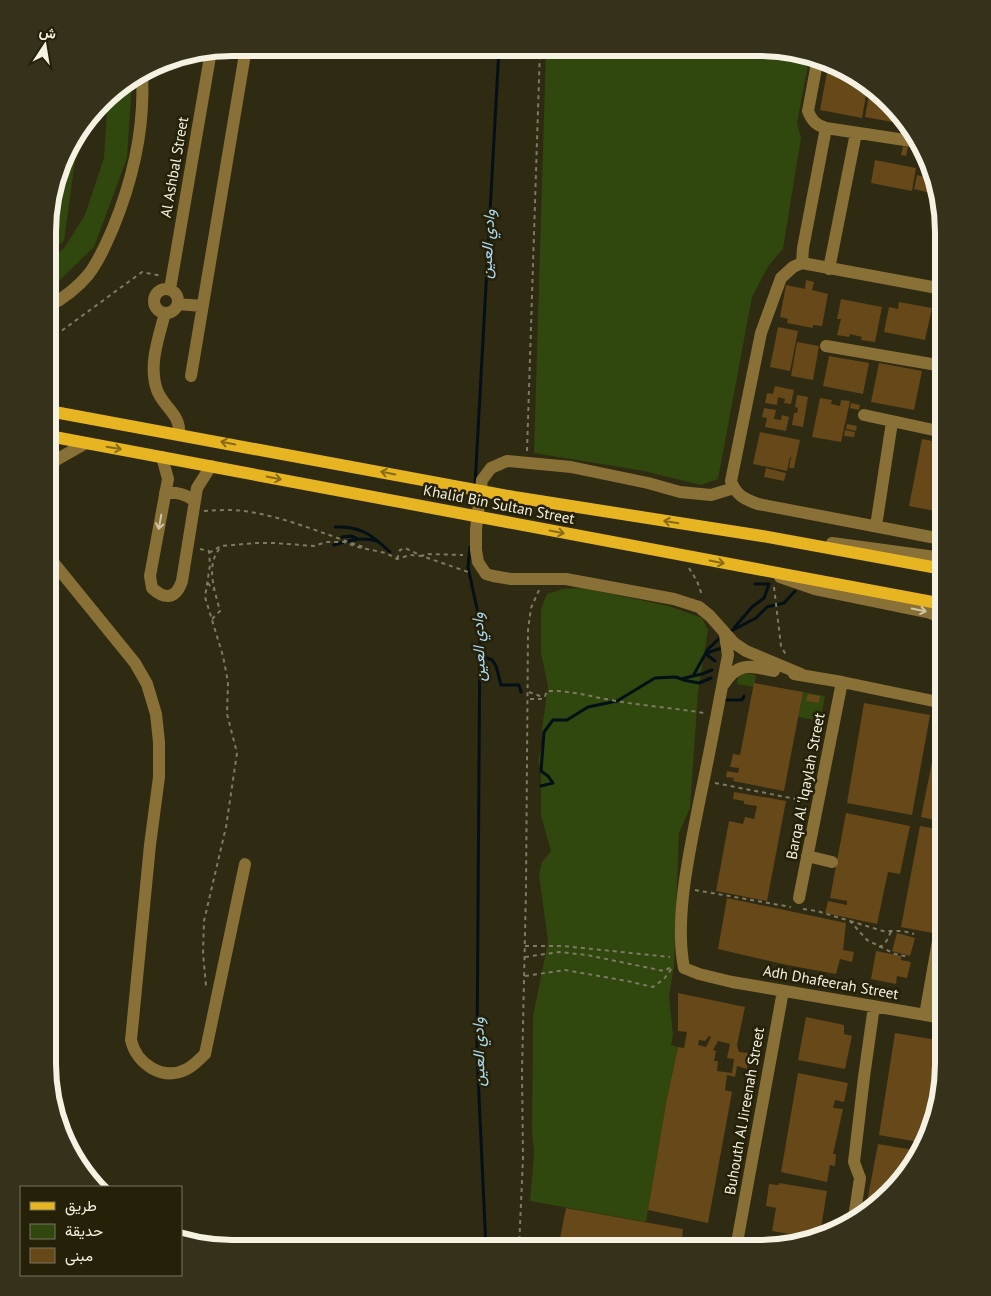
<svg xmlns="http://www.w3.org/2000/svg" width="991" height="1296" font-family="'PT Sans',Vazirmatn,sans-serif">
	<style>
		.green { fill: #30470d }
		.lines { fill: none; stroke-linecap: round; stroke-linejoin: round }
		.stream { stroke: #041017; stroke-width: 3 }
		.building { fill: #664819; fill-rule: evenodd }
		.path { stroke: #7e7a65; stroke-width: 2; stroke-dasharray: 4 4; stroke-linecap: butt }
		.minor { stroke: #887036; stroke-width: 12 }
		.major { stroke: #e7b521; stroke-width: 12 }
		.oneway { stroke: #866a14 }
		.oneway2 { stroke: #cfc4a6 }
		.labels { text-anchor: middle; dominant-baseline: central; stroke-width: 5; stroke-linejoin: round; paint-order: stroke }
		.street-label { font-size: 15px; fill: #f5f2e3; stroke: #252008 }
		.water-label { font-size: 16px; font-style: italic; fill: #aad9f4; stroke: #252008 }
		.rim { fill: none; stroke: #f5f2e3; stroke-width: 6 }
	</style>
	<rect width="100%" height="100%" fill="#2f2a12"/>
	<path class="green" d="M 546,48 L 783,49 L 809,60 L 797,123 L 801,138 L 783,249 L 769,265 L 752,297 L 718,479 L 701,485 L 644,471 L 534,453 Z
		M 132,81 L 127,158 L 94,247 L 56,284 L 49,287 L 49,260 L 64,248 L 85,215 L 104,158 L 108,96 Z
		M 79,131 L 64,241 L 49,252 L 49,208 L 72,140 Z
		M 582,588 L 669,606 L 702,618 L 708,630 L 698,692 L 690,808 L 679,833 L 674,966 L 669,996 L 673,1035 L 671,1045 L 678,1047 L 666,1103 L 646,1222 L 530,1201 L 534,1153 L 532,1131 L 533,1016 L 548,942 L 539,874 L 542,862 L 551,851 L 541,816 L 541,771 L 538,761 L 542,745 L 542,729 L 548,686 L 541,653 L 541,609 L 547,594 L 563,589 Z
		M 739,672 L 756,675 L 754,687 L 737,684 Z
		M 803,692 L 825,696 L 820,721 L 798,717 Z"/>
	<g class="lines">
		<path class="stream" d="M 475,486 L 499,48
			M 335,527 C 361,526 372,535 390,552
			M 342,537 L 351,536 L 356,538
			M 334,545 C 349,541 361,536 377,541
			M 470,547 L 468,567 L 480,623 L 477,1054 L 486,1248
			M 734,628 L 752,607 L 764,598 L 769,584 L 755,584
			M 729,632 L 756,618 L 767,607 L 784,603 L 795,591
			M 706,653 L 722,648
			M 706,654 L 715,661
			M 480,658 L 484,657 L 492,660 L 496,666 L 501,685 L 519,685 L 521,692
			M 693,676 L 702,674 L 712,670
			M 683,680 L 699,683 L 711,678
			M 724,700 L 742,700 L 744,696
			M 541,786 L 553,783 L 548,776 L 541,771 L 544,732 L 553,720 L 567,720 L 588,707 L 617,701 L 655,678 L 676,677 L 681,679 L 693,676 L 708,649 L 722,636"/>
	</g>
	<path class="building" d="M 828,67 L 868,84 L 862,118 L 820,110 Z
		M 871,85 L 903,124 L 865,117 Z
		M 903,146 L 908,147 L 906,156 L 901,155 Z
		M 875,160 L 916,168 L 912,191 L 871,183 Z
		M 929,171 L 932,184 L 930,193 L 914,189 L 917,175 L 928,178 Z
		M 806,280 L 814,282 L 812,290 L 828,294 L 822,326 L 813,325 L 813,328 L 787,323 L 788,319 L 780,317 L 786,285 L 805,289 Z
		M 841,299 L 882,307 L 875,342 L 861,340 L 862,337 L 850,334 L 849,337 L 837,335 L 841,319 L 837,319 Z
		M 899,302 L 932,308 L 925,340 L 884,332 L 889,307 L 898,309 Z
		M 940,321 L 943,321 L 943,350 L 935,349 Z
		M 778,327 L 798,331 L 790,371 L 770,367 Z
		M 797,342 L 819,346 L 813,380 L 791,376 Z
		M 829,356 L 869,363 L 863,394 L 823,386 Z
		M 879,363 L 922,371 L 914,410 L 871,402 Z
		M 775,386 L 794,390 L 791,404 L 784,403 L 785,399 L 778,397 L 777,405 L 765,403 L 767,393 L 773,394 Z
		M 797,395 L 808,397 L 803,427 L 792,425 L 794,413 L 797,413 L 798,408 L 795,407 Z
		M 820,398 L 832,400 L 831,404 L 840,406 L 841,400 L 850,401 L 841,442 L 812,437 Z
		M 851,403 L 860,405 L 859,410 L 850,408 Z
		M 764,408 L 776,410 L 774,419 L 781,420 L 782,415 L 789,417 L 786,431 L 765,427 L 767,418 L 762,417 Z
		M 847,424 L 857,426 L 856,431 L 846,429 Z
		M 845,430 L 855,432 L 854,437 L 844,436 Z
		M 760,432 L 800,440 L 794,468 L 789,468 L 791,457 L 790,457 L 787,471 L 753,464 Z
		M 922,439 L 943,443 L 943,517 L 934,515 L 935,511 L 909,506 Z
		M 766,468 L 786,473 L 784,481 L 764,477 Z
		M 754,683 L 803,692 L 784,791 L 733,781 L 734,778 L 726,777 L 727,771 L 738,773 L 739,768 L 730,767 L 733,754 L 740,755 Z
		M 808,694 L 820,696 L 819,703 L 806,701 Z
		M 864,703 L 930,715 L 912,815 L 847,803 Z
		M 941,717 L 943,718 L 943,822 L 921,817 Z
		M 734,792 L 786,801 L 767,901 L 716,891 L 729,821 L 743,824 L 745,817 L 754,819 L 757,806 L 744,804 L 744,801 L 733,799 Z
		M 846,813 L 910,826 L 900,874 L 888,872 L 877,924 L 825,913 L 828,901 L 847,905 L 847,901 L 830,898 Z
		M 920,826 L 943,830 L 943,935 L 901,927 Z
		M 727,898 L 846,923 L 843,950 L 854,952 L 852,962 L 840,959 L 836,974 L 787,965 L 718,949 Z
		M 897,933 L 915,938 L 910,956 L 892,951 Z
		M 876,951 L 901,956 L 901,960 L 911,962 L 907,978 L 897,976 L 896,984 L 871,979 Z
		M 942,953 L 943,953 L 943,990 L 936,989 Z
		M 678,993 L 745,1007 L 737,1045 L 739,1052 L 749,1053 L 747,1069 L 737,1066 L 735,1077 L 727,1075 L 725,1090 L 732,1092 L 708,1223 L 648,1210 L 666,1103 L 678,1047 L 684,1048 L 687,1032 L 678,1031 ZM 709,1036 L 711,1037 L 706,1047 L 698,1045 L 699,1040 L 705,1041 ZM 718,1041 L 730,1044 L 727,1058 L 734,1059 L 732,1073 L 717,1071 L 718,1061 L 714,1061 L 716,1051 L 713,1050 Z
		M 806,1017 L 844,1025 L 844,1034 L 852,1036 L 845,1069 L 798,1060 Z
		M 895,1033 L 943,1041 L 943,1055 L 933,1125 L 924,1143 L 879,1135 Z
		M 798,1073 L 848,1083 L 844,1102 L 835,1100 L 833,1108 L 843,1109 L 833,1154 L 836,1154 L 835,1166 L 830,1165 L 827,1182 L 781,1172 Z
		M 878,1144 L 920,1151 L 912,1167 L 866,1207 Z
		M 779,1183 L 827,1191 L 820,1234 L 807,1237 L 772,1231 L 776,1208 L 766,1206 L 769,1184 L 779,1185 Z
		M 566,1208 L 683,1229 L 681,1248 L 558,1248 Z
		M 687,1238 L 739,1247 L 739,1248 L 685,1248 Z"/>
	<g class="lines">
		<path class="path" d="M 49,340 L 142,272 L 162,276
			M 527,451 L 540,48
			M 204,511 C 219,510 235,509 250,512 C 288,518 327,535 363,547
			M 200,549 L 209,551 L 210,565 L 205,597 L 223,656 L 228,682 L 227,714 L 237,753 L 226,827 L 204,921 L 203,953 L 206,986
			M 209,553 L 221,546 L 256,543 L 274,543 L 314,546 L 326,542 L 344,542 L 357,547 L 386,553 L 397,559 L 410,555 L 422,556 L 471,573
			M 397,559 L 400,550 L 405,548 L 422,556 L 426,554 L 463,555
			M 689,568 L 697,581 L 702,595
			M 208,583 L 213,590
			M 774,587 L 781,646 L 786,655
			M 212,619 L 220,611 C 215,591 205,566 220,548
			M 933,688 L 943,689
			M 529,692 L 540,696 L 545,696 L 547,691 C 570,690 592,697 616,701 C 645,706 675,708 704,713
			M 530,699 L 541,699 L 543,696
			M 715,783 L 806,801
			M 695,890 L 791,907
			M 803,909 L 817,911 L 850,921 L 867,940 L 895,954 L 909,957
			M 850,921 L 883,931 L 903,931 L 914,934
			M 525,946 L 563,946 L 670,957
			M 879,947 C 887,945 888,936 892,930
			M 525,957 L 559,952 L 587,955 L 664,971 L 671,967
			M 525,976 L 565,970 L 627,981 L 653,987 L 664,979 L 672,968
			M 519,1248 L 523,1159 L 522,1072 L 526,889 L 528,630 L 531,608 L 539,590"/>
		<path class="minor" d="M 817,63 L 808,111 C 812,121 816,125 826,128 L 918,142
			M 826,128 L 803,248 L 802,263 L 943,289
			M 802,263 L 793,267 L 781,278 L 761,333 L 731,481 C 736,495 744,499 758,504 L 936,538
			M 829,269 L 856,133
			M 170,289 L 211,51
			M154 301a12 12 0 1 1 24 0a12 12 0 1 1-24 0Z
			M 178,304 L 202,306
			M 49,306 C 64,298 77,288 88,275 C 99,261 106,244 113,228 C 133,179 145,128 142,75
			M 165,313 C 159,337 148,365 157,390 C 163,407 181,414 179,434
			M 826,346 L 943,366
			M 191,376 L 246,48
			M 864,415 L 943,432
			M 162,457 L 168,479 L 150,576 L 152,588 C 165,600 176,599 182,581 L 197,488 L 211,466
			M 49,469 L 56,460 L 86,443
			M 734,488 L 711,495 L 680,492 L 648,483 L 571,467 L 507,461 L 491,468 L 482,480 L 476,529 L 476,550 L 478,562 L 486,574 L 493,576 L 511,579 L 566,579 L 674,599 L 699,607 L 710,616 L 734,643 L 746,651 L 801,674
			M 165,493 C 177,492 185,494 195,501
			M 876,526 L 892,422
			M 832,543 L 943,558
			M 48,552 L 53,562 L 135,663 L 147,684 L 156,714 L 159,742 L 159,777 L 150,845 L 131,1040 C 136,1063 162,1082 187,1069 C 193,1066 200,1059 205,1054 L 245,864
			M 780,577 L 815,589 L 927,612 L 943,618
			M 725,635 L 728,655 C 719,703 710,751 700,798 C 690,849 674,918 684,968 L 699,974 L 732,982 L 943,1018
			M 794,674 L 842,682 L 943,703
			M 724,684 C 738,661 752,666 774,671
			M 807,856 L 832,862
			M 799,898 L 842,682
			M 925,1015 L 938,941
			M 854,1218 L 860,1178 L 854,1162 L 864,1077 L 874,1006
			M 738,1237 L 783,991"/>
		<path class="major" d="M 49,411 L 514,497 L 762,536 L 943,569
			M 49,436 L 943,604"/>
	</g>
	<defs><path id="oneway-shaft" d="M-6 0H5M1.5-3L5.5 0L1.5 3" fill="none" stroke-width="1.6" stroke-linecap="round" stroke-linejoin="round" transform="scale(1.25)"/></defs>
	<g class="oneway">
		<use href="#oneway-shaft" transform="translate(228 443) rotate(-169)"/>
		<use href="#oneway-shaft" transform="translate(114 448) rotate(10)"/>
		<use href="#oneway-shaft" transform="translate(388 473) rotate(-169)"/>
		<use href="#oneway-shaft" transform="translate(274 478) rotate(11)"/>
		<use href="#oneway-shaft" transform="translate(671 522) rotate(-171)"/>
		<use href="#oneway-shaft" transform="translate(557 532) rotate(11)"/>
		<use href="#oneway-shaft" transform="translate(717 562) rotate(11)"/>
	</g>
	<g class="oneway2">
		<use href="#oneway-shaft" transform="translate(160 522) rotate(100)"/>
		<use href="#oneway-shaft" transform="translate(919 610) rotate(12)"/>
	</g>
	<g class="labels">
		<g class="street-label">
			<text transform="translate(174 167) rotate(-80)">Al Ashbal Street</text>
			<text transform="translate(499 504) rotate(11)">Khalid Bin Sultan Street</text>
			<text transform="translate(805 786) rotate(-79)">Barqa Al 'Iqaylah Street</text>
			<text transform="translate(831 982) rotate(10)">Adh Dhafeerah Street</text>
			<text transform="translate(744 1111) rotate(-80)">Buhouth Al Jireenah Street</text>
		</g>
		<g class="water-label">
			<text transform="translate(487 244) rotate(-87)">وادي العين</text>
			<text transform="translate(478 647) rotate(-92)">وادي العين</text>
			<text transform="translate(478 1052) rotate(-91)">وادي العين</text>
		</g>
	</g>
	<path d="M0 0H991V1296H0ZM232 56H759A176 176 0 0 1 935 232V1064A176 176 0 0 1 759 1240H232A176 176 0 0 1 56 1064V232A176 176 0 0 1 232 56Z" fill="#36311a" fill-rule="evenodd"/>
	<path class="rim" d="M232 56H759A176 176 0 0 1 935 232V1064A176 176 0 0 1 759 1240H232A176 176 0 0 1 56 1064V232A176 176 0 0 1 232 56Z"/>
	<rect x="20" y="1186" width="162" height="90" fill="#252008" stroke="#787460"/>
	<rect x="30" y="1202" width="25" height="8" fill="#e7b521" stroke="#787460"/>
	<text x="65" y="1211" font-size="15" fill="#f5f2e3">طريق</text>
	<rect x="30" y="1224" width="25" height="15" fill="#30470d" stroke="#787460"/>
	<text x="65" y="1236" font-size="15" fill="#f5f2e3">حديقة</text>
	<rect x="30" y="1248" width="25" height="15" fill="#664819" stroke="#787460"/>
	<text x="65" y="1261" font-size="15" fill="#f5f2e3">مبنى</text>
	<g transform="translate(45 45) rotate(12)" stroke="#252008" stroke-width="4" paint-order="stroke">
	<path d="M0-4L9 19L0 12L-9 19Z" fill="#f5f2e3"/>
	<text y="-8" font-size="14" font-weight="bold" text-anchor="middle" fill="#f5f2e3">ش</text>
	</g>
</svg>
